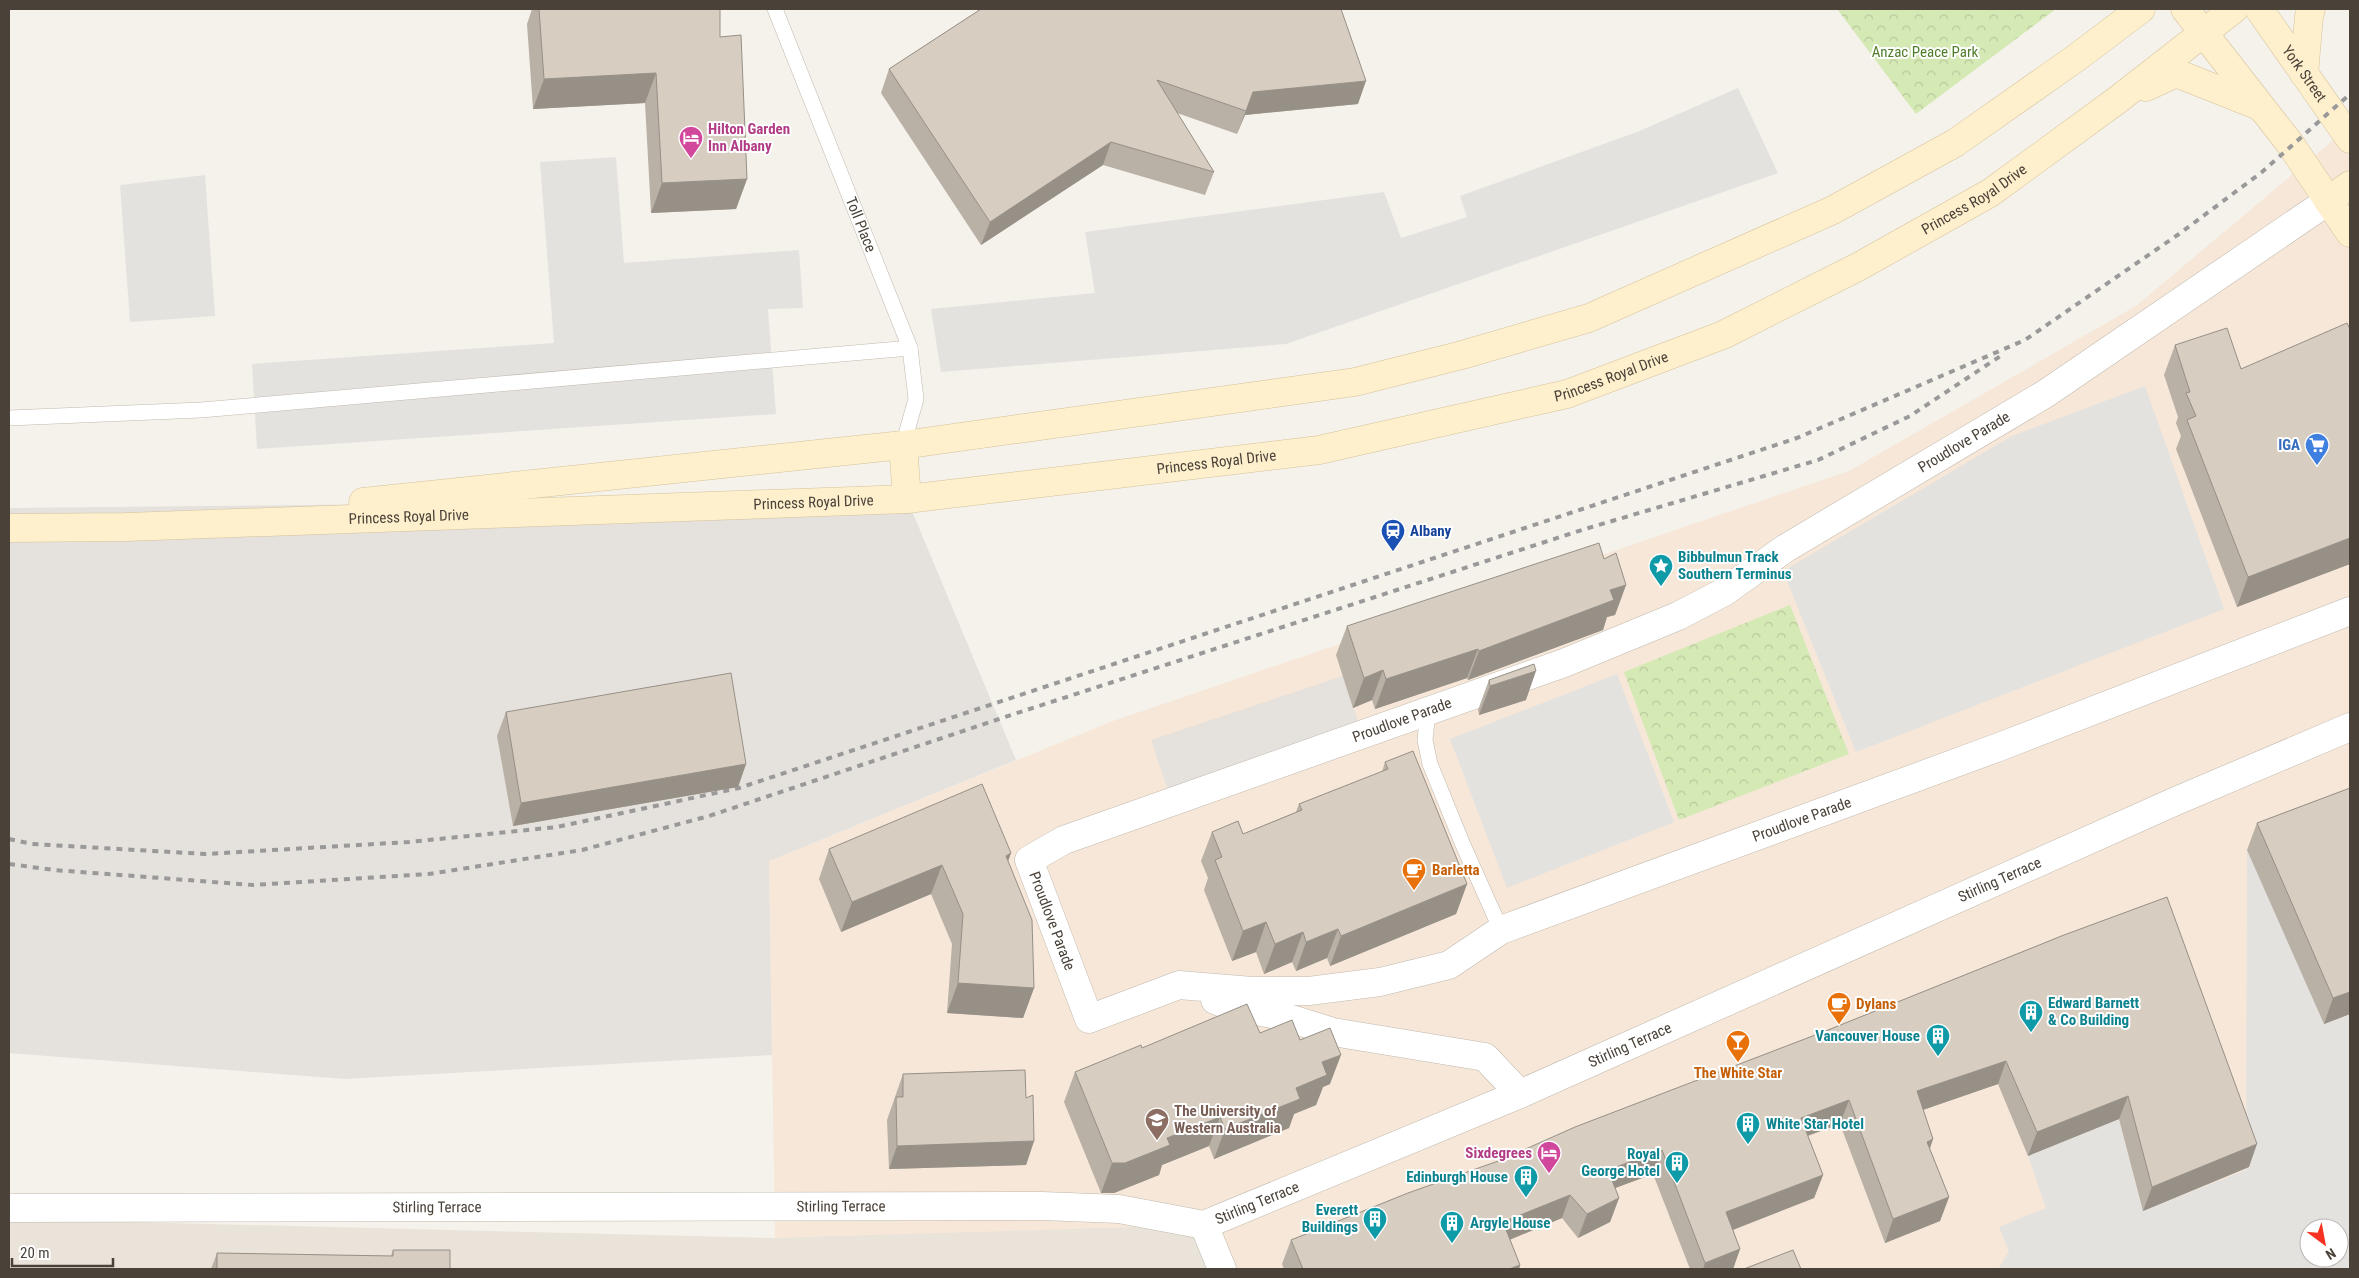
<svg xmlns="http://www.w3.org/2000/svg" width="2359" height="1278" font-family="'Roboto Condensed',sans-serif">
	<style>
		.residential { fill: #e9e3da }
		.commercial { fill: #f6e7d8; fill-rule: evenodd }
		.industrial { fill: #e5e1dc }
		.park { fill: url(#park-crowns) }
		.parking { fill: #e4e2df; fill-rule: evenodd }
		.lines { fill: none; stroke-linecap: round; stroke-linejoin: round }
		.lane-casing { stroke: #c1b9ae; stroke-width: 16 }
		.street-casing { stroke: #c1b9ae; stroke-width: 29 }
		.secondary-casing { stroke: #d5c29b; stroke-width: 29 }
		.lane { stroke: #fff; stroke-width: 15 }
		.street { stroke: #fff; stroke-width: 28 }
		.secondary { stroke: #feefcd; stroke-width: 28 }
		.rail { stroke: #999; stroke-width: 4; stroke-dasharray: 6 6; stroke-linecap: butt }
		.wall { fill: #b9b0a6 }
		.shaded-wall { fill: #969087 }
		.building { fill: #d7cdc1; stroke: #969087 }
		.labels { text-anchor: middle; dominant-baseline: central; stroke-width: 4; stroke-linejoin: round; paint-order: stroke }
		.park-label { font-size: 15px; fill: #507d2b; stroke: #fff }
		.street-label { font-size: 15px; fill: #4a4239; stroke: #fff }
		.hotel-label { font-size: 15px; font-weight: bold; fill: #b23c85; stroke: #fff; text-anchor: start }
		.shop-label { font-size: 15px; font-weight: bold; fill: #366cbe; stroke: #fff; text-anchor: end }
		.transit-label { font-size: 15px; font-weight: bold; fill: #164399; stroke: #fff; text-anchor: start }
		.culture-label { font-size: 15px; font-weight: bold; fill: #0d838f; stroke: #fff; text-anchor: start }
		.food-label { font-size: 15px; font-weight: bold; fill: #c56008; stroke: #fff; text-anchor: start }
		.education-label { font-size: 15px; font-weight: bold; fill: #785e54; stroke: #fff; text-anchor: start }
	</style>
	<defs>
		<pattern id="park-crowns" width="20" height="18" patternUnits="userSpaceOnUse" patternTransform="scale(1.25)"><rect width="20" height="18" fill="#d5e9b5"/><path d="M2 6a3 3 0 1 1 6 0M12 15a3 3 0 1 1 6 0" fill="none" stroke="#b8c99c"/></pattern>
	</defs>
	<rect width="100%" height="100%" fill="#f5f2eb"/>
	<path class="residential" d="M 9,1219 L 775,1238 L 1212,1220 L 1231,1269 L 9,1269 Z"/>
	<path class="commercial" d="M 2350,126 L 2350,1269 L 1222,1269 L 1204,1225 L 775,1238 L 769,861 L 1113,721 L 1849,471 L 2136,306 ZM 2309,1228 L 2339,1228 L 2339,1258 L 2309,1258 Z"/>
	<path class="industrial" d="M 907,499 L 1016,760 L 769,861 L 772,1055 L 344,1079 L 9,1053 L 9,508 Z
		M 1343,676 L 1360,727 L 1168,790 L 1151,740 Z"/>
	<path class="park" d="M 1837,9 L 2056,9 L 1916,114 Z
		M 1790,605 L 1849,754 L 1679,820 L 1624,672 Z"/>
	<path class="parking" d="M 1738,88 L 1778,173 L 1286,344 L 941,372 L 931,309 L 1095,293 L 1085,232 L 1384,192 L 1401,238 L 1467,217 L 1460,196 L 1637,132 Z
		M 616,157 L 624,263 L 799,250 L 803,308 L 768,309 L 776,414 L 257,449 L 252,364 L 554,343 L 540,162 Z
		M 205,175 L 215,316 L 130,322 L 120,185 Z
		M 2145,386 L 2224,609 L 1856,752 L 1783,571 L 2012,436 Z
		M 1617,674 L 1674,822 L 1507,888 L 1450,739 Z
		M 2247,850 L 2350,1014 L 2350,1269 L 1998,1269 L 2009,1251 L 1999,1227 L 2046,1208 L 2028,1156 L 2119,1119 L 2143,1211 L 2246,1170 ZM 2309,1228 L 2339,1228 L 2339,1258 L 2309,1258 Z"/>
	<g class="lines">
		<defs>
			<g id="lane">
				<path id="s1" d="M 775,9 L 910,348 L 916,399 L 903,445"/>
				<path d="M 9,418 L 201,410 L 910,348"/>
				<path d="M 1428,711 L 1425,740 L 1430,764 L 1463,845 L 1501,930"/>
			</g>
			<g id="street">
				<path id="s2" d="M 2328,201 L 2045,394 L 1786,548 L 1724,592 L 1678,616 L 1564,663 L 1064,840 L 1029,860 L 1089,1019 L 1179,985 L 1252,991 L 1309,991 L 1380,982 L 1449,965 L 1501,930 L 1999,747 L 2350,611"/>
				<path d="M 1215,1000 L 1230,1006 L 1282,1016 L 1333,1032 L 1485,1057 L 1520,1094"/>
				<path id="s3" d="M 9,1208 L 1042,1206 L 1119,1209 L 1204,1225 L 1520,1094 L 2176,801 L 2350,727"/>
				<path d="M 1204,1225 L 1222,1269"/>
			</g>
			<g id="secondary">
				<path d="M 2185,9 L 2291,145 L 2350,233"/>
				<path id="s4" d="M 2259,9 L 2350,139"/>
				<path d="M 2304,74 L 2309,16 L 2311,9"/>
				<path d="M 2146,87 L 2176,73 L 2259,106"/>
				<path d="M 2328,201 L 2350,185"/>
				<path d="M 903,445 L 907,499"/>
				<path d="M 363,502 L 903,445 L 1355,382 L 1462,355 L 1589,318 L 1833,210 L 1955,143 L 2076,58 L 2141,9"/>
				<path id="s5" d="M 9,528 L 126,527 L 907,499 L 1319,450 L 1567,394 L 1723,335 L 1858,267 L 1990,193 L 2116,101 L 2234,9"/>
			</g>
		</defs>
		<use href="#lane" class="lane-casing"/>
		<use href="#street" class="street-casing"/>
		<use href="#secondary" class="secondary-casing"/>
		<use href="#lane" class="lane"/>
		<use href="#street" class="street"/>
		<use href="#secondary" class="secondary"/>
		<path class="rail" d="M 9,839 L 32,844 L 206,854 L 409,842 L 557,827 L 739,788 L 1797,438 L 2025,340 L 2179,234 L 2262,172 L 2350,94
			M 9,864 L 54,870 L 253,885 L 429,874 L 582,850 L 709,816 L 1011,715 L 1585,529 L 1818,460 L 1910,416 L 2002,355"/>
	</g>
	<path class="wall" d="M 532,9 L 720,9 L 720,37 L 747,179 L 736,209 L 651,213 L 645,103 L 533,109 L 527,24 Z
		M 981,9 L 1358,104 L 1245,115 L 1237,134 L 1177,113 L 1214,172 L 1205,195 L 1103,165 L 981,245 L 881,93 L 889,69 Z
		M 2350,329 L 2350,564 L 2237,607 L 2176,449 L 2181,436 L 2176,423 L 2178,417 L 2164,375 L 2175,345 L 2241,369 Z
		M 1604,559 L 1626,585 L 1615,615 L 1607,617 L 1603,630 L 1468,680 L 1467,678 L 1375,709 L 1372,700 L 1353,708 L 1336,655 L 1347,626 Z
		M 1489,680 L 1526,700 L 1479,715 L 1478,710 Z
		M 506,712 L 746,764 L 738,787 L 513,826 L 497,736 Z
		M 1385,762 L 1467,884 L 1456,914 L 1330,966 L 1327,958 L 1296,971 L 1292,962 L 1264,974 L 1256,952 L 1232,961 L 1204,890 L 1208,878 L 1201,861 L 1212,832 L 1243,834 L 1296,812 L 1299,804 L 1382,772 Z
		M 2350,788 L 2350,1014 L 2324,1024 L 2247,850 L 2257,823 Z
		M 829,849 L 1011,853 L 1008,861 L 1034,988 L 1023,1018 L 947,1013 L 952,944 L 931,894 L 841,932 L 819,879 Z
		M 2064,935 L 2249,1167 L 2143,1211 L 2119,1119 L 2028,1156 L 1998,1084 L 1923,1110 L 1933,1139 L 1930,1149 L 1949,1197 L 1940,1221 L 1885,1243 L 1840,1124 L 1808,1136 L 1823,1175 L 1814,1198 L 1733,1230 L 1740,1249 L 1733,1269 L 1690,1269 L 1653,1174 L 1615,1188 L 1619,1198 L 1610,1222 L 1578,1238 L 1562,1218 L 1510,1239 L 1520,1265 L 1519,1269 L 1284,1269 L 1282,1264 L 1291,1240 L 1501,1160 L 1823,1032 Z
		M 1260,1033 L 1300,1040 L 1330,1084 L 1323,1087 L 1316,1105 L 1294,1114 L 1289,1128 L 1214,1159 L 1209,1146 L 1162,1165 L 1159,1175 L 1114,1193 L 1101,1193 L 1064,1102 L 1075,1072 L 1142,1048 Z
		M 903,1074 L 1026,1098 L 1034,1141 L 1026,1165 L 889,1169 L 887,1120 Z
		M 393,1250 L 450,1269 L 211,1269 L 217,1253 L 391,1256 Z"/>
	<path class="shaded-wall" d="M 656,73 L 645,103 L 533,109 L 544,79 Z
		M 1366,81 L 1358,104 L 1245,115 L 1237,134 L 1253,92 Z
		M 1111,142 L 1103,165 L 981,245 L 990,222 Z
		M 747,179 L 736,209 L 651,213 L 662,183 Z
		M 2350,538 L 2350,564 L 2237,607 L 2248,577 Z
		M 1626,585 L 1615,615 L 1607,617 L 1603,630 L 1468,680 L 1479,651 L 1610,590 Z
		M 1478,649 L 1467,678 L 1375,709 L 1386,679 Z
		M 1383,670 L 1372,700 L 1353,708 L 1364,678 Z
		M 1536,671 L 1526,700 L 1479,715 L 1490,686 Z
		M 746,764 L 738,787 L 513,826 L 521,803 Z
		M 1011,853 L 1000,883 L 1006,856 Z
		M 942,865 L 931,894 L 841,932 L 852,902 Z
		M 1467,884 L 1456,914 L 1330,966 L 1341,936 Z
		M 1266,922 L 1256,952 L 1232,961 L 1243,931 Z
		M 1338,929 L 1327,958 L 1296,971 L 1306,942 Z
		M 1303,932 L 1292,962 L 1264,974 L 1275,944 Z
		M 958,983 L 1034,988 L 1023,1018 L 947,1013 Z
		M 2350,992 L 2350,1014 L 2324,1024 L 2333,998 Z
		M 1341,1055 L 1330,1084 L 1323,1087 L 1316,1105 L 1294,1114 L 1289,1128 L 1214,1159 L 1225,1129 L 1296,1088 L 1322,1062 Z
		M 2006,1061 L 1998,1084 L 1908,1115 L 1917,1091 Z
		M 2128,1096 L 2119,1119 L 2028,1156 L 2037,1132 Z
		M 1849,1100 L 1840,1124 L 1792,1141 L 1801,1118 Z
		M 1220,1117 L 1209,1146 L 1162,1165 L 1159,1175 L 1114,1193 L 1101,1193 L 1112,1163 L 1167,1138 Z
		M 1933,1139 L 1924,1163 L 1927,1142 Z
		M 1034,1141 L 1026,1165 L 889,1169 L 897,1146 Z
		M 2257,1144 L 2249,1167 L 2143,1211 L 2152,1187 Z
		M 1662,1150 L 1653,1174 L 1599,1194 L 1608,1170 Z
		M 1823,1175 L 1814,1198 L 1717,1236 L 1726,1212 Z
		M 1570,1195 L 1562,1218 L 1495,1246 L 1503,1222 Z
		M 1949,1197 L 1940,1221 L 1885,1243 L 1893,1219 Z
		M 1619,1198 L 1610,1222 L 1578,1238 L 1587,1214 Z
		M 1740,1249 L 1733,1269 L 1703,1269 L 1705,1263 Z
		M 1520,1265 L 1519,1269 L 1509,1269 Z"/>
	<path class="building" d="M 539,9 L 720,9 L 720,37 L 741,35 L 747,179 L 662,183 L 656,73 L 544,79 Z
		M 981,9 L 1341,9 L 1366,81 L 1253,92 L 1246,111 L 1157,80 L 1214,172 L 1111,142 L 990,222 L 889,69 Z
		M 2347,323 L 2350,329 L 2350,538 L 2248,577 L 2187,420 L 2196,416 L 2186,393 L 2190,392 L 2175,345 L 2227,328 L 2241,369 Z
		M 1599,543 L 1604,559 L 1616,553 L 1626,585 L 1610,590 L 1614,600 L 1479,651 L 1478,649 L 1386,679 L 1383,670 L 1364,678 L 1347,626 Z
		M 1534,664 L 1536,671 L 1490,686 L 1489,680 Z
		M 731,673 L 746,764 L 521,803 L 506,712 Z
		M 1413,751 L 1467,884 L 1341,936 L 1338,929 L 1306,942 L 1303,932 L 1275,944 L 1266,922 L 1243,931 L 1215,860 L 1222,857 L 1212,832 L 1238,821 L 1243,834 L 1302,810 L 1299,804 L 1388,769 L 1385,762 Z
		M 982,784 L 1011,853 L 1006,856 L 1032,920 L 1034,988 L 958,983 L 963,914 L 942,865 L 852,902 L 829,849 Z
		M 2350,788 L 2350,992 L 2333,998 L 2257,823 Z
		M 2167,897 L 2257,1144 L 2152,1187 L 2128,1096 L 2037,1132 L 2006,1061 L 1917,1091 L 1933,1139 L 1927,1142 L 1949,1197 L 1893,1219 L 1849,1100 L 1801,1118 L 1823,1175 L 1726,1212 L 1740,1249 L 1705,1263 L 1662,1150 L 1608,1170 L 1619,1198 L 1587,1214 L 1570,1195 L 1503,1222 L 1520,1265 L 1509,1269 L 1303,1269 L 1291,1240 L 1408,1193 L 1501,1160 L 1575,1127 L 1823,1032 L 2064,935 Z
		M 1247,1004 L 1260,1033 L 1292,1020 L 1300,1040 L 1330,1028 L 1341,1055 L 1322,1062 L 1327,1075 L 1296,1088 L 1300,1099 L 1225,1129 L 1220,1117 L 1167,1138 L 1170,1145 L 1125,1163 L 1112,1163 L 1075,1072 L 1141,1045 L 1142,1048 Z
		M 1025,1070 L 1026,1098 L 1033,1095 L 1034,1141 L 897,1146 L 896,1097 L 903,1097 L 903,1074 Z
		M 393,1250 L 450,1250 L 450,1269 L 217,1269 L 217,1253 L 393,1256 Z
		M 1793,1250 L 1801,1269 L 1744,1269 Z"/>
	<defs>
		<symbol id="hotel-pin" viewBox="-11 -11 22 30"><path d="M0 17L-7.5 6A9.5 9.5 0 1 1 7.5 6Z" fill="#d1479c" stroke="#fff"/><path d="M-6-4.5h1.5V1H6V5H4.5V3h-9V5H-6ZM-4 0a1.8 1.8 0 1 1 3.6 0ZM.5 0V-2.5h3Q6-2.5 6 0Z" fill="#fff"/></symbol>
		<symbol id="supermarket-pin" viewBox="-11 -11 22 30"><path d="M0 17L-7.5 6A9.5 9.5 0 1 1 7.5 6Z" fill="#3f7fe0" stroke="#fff"/><path d="M-6-5.5h2.5l.6 2H6L4.5 2H-2.5L-4.4-4H-6ZM-1.5 3.2a1.3 1.3 0 1 0 .1 0ZM3 3.2a1.3 1.3 0 1 0 .1 0Z" fill="#fff"/></symbol>
		<symbol id="station-pin" viewBox="-11 -11 22 30"><path d="M0 17L-7.5 6A9.5 9.5 0 1 1 7.5 6Z" fill="#1a4fb4" stroke="#fff"/><path d="M-3-6H3Q5-6 5-4V2Q5 4 3 4L4.5 6H3L1.5 4h-3L-3 6H-4.5L-3 4Q-5 4-5 2V-4Q-5-6-3-6ZM-3.5-4v3h7v-3ZM-3.5 1v1.5H-2V1ZM2 1v1.5H3.5V1Z" fill="#fff"/></symbol>
		<symbol id="sight-pin" viewBox="-11 -11 22 30"><path d="M0 17L-7.5 6A9.5 9.5 0 1 1 7.5 6Z" fill="#0f9aa8" stroke="#fff"/><path d="M0-6L1.8-2.2L6-1.7L2.9 1.2L3.7 5.4L0 3.3L-3.7 5.4L-2.9 1.2L-6-1.7L-1.8-2.2Z" fill="#fff"/></symbol>
		<symbol id="cafe-pin" viewBox="-11 -11 22 30"><path d="M0 17L-7.5 6A9.5 9.5 0 1 1 7.5 6Z" fill="#e8710a" stroke="#fff"/><path d="M-5.5-4.5H6V0H3Q3 3.5 0 3.5H-2.5Q-5.5 3.5-5.5 0ZM3-3.2v2h1.7v-2ZM-6 4.5H4V6H-6Z" fill="#fff"/></symbol>
		<symbol id="building-pin" viewBox="-11 -11 22 30"><path d="M0 17L-7.5 6A9.5 9.5 0 1 1 7.5 6Z" fill="#0f9aa8" stroke="#fff"/><path d="M-4-6H4V6H1V3H-1V6H-4ZM-2.5-4.3h1.7v1.8h-1.7ZM.8-4.3h1.7v1.8H.8ZM-2.5-1h1.7V.8h-1.7ZM.8-1h1.7V.8H.8Z" fill="#fff"/></symbol>
		<symbol id="bar-pin" viewBox="-11 -11 22 30"><path d="M0 17L-7.5 6A9.5 9.5 0 1 1 7.5 6Z" fill="#e8710a" stroke="#fff"/><path d="M-6-5H6L.8 .8V4.5H3.5V6h-7V4.5H-.8V.8Z" fill="#fff"/></symbol>
		<symbol id="university-pin" viewBox="-11 -11 22 30"><path d="M0 17L-7.5 6A9.5 9.5 0 1 1 7.5 6Z" fill="#8d6e63" stroke="#fff"/><path d="M0-5L7-2L0 1L-7-2ZM-4 1L0 2.5L4 1V4Q0 6-4 4Z" fill="#fff"/></symbol>
	</defs>
	<g fill-rule="evenodd">
		<use href="#hotel-pin" x="677" y="124" width="28" height="38"/>
		<use href="#supermarket-pin" x="2303" y="431" width="28" height="38"/>
		<use href="#station-pin" x="1379" y="517" width="28" height="38"/>
		<use href="#sight-pin" x="1647" y="552" width="28" height="38"/>
		<use href="#cafe-pin" x="1400" y="856" width="28" height="38"/>
		<use href="#cafe-pin" x="1825" y="990" width="28" height="38"/>
		<use href="#building-pin" x="2017" y="998" width="28" height="38"/>
		<use href="#building-pin" x="1924" y="1022" width="28" height="38"/>
		<use href="#bar-pin" x="1724" y="1028" width="28" height="38"/>
		<use href="#university-pin" x="1143" y="1106" width="28" height="38"/>
		<use href="#building-pin" x="1734" y="1110" width="28" height="38"/>
		<use href="#hotel-pin" x="1535" y="1139" width="28" height="38"/>
		<use href="#building-pin" x="1663" y="1149" width="28" height="38"/>
		<use href="#building-pin" x="1512" y="1163" width="28" height="38"/>
		<use href="#building-pin" x="1361" y="1205" width="28" height="38"/>
		<use href="#building-pin" x="1438" y="1209" width="28" height="38"/>
	</g>
	<g class="labels">
		<g class="park-label">
			<text x="1925" y="52">Anzac Peace Park</text>
		</g>
		<g class="street-label">
			<text stroke="none"><textPath href="#s4" startOffset="79">York Street</textPath></text>
			<text stroke="none"><textPath href="#s5" startOffset="2020">Princess Royal Drive</textPath></text>
			<text stroke="none"><textPath href="#s1" startOffset="232">Toll Place</textPath></text>
			<text stroke="none"><textPath href="#s5" startOffset="1615">Princess Royal Drive</textPath></text>
			<text transform="translate(1964 442) rotate(-31)">Proudlove Parade</text>
			<text stroke="none"><textPath href="#s5" startOffset="1210">Princess Royal Drive</textPath></text>
			<text stroke="none"><textPath href="#s5" startOffset="805">Princess Royal Drive</textPath></text>
			<text stroke="none"><textPath href="#s5" startOffset="400">Princess Royal Drive</textPath></text>
			<text transform="translate(1402 720) rotate(-20)">Proudlove Parade</text>
			<text stroke="none"><textPath href="#s2" startOffset="2388">Proudlove Parade</textPath></text>
			<text stroke="none"><textPath href="#s3" startOffset="2064">Stirling Terrace</textPath></text>
			<text stroke="none"><textPath href="#s2" startOffset="1531">Proudlove Parade</textPath></text>
			<text stroke="none"><textPath href="#s3" startOffset="1659">Stirling Terrace</textPath></text>
			<text stroke="none"><textPath href="#s3" startOffset="1254">Stirling Terrace</textPath></text>
			<text stroke="none"><textPath href="#s3" startOffset="832">Stirling Terrace</textPath></text>
			<text stroke="none"><textPath href="#s3" startOffset="428">Stirling Terrace</textPath></text>
		</g>
		<g class="hotel-label">
			<text x="708" y="129">Hilton Garden<tspan x="708" dy="17">Inn Albany</tspan></text>
			<text x="1532" y="1153" text-anchor="end">Sixdegrees</text>
		</g>
		<g class="shop-label">
			<text x="2300" y="445">IGA</text>
		</g>
		<g class="transit-label">
			<text x="1410" y="531">Albany</text>
		</g>
		<g class="culture-label">
			<text x="1678" y="557">Bibbulmun Track<tspan x="1678" dy="17">Southern Terminus</tspan></text>
			<text x="2048" y="1003">Edward Barnett<tspan x="2048" dy="17">&amp; Co Building</tspan></text>
			<text x="1920" y="1036" text-anchor="end">Vancouver House</text>
			<text x="1766" y="1124">White Star Hotel</text>
			<text x="1660" y="1154" text-anchor="end">Royal<tspan x="1660" dy="17">George Hotel</tspan></text>
			<text x="1508" y="1177" text-anchor="end">Edinburgh House</text>
			<text x="1358" y="1210" text-anchor="end">Everett<tspan x="1358" dy="17">Buildings</tspan></text>
			<text x="1470" y="1223">Argyle House</text>
		</g>
		<g class="food-label">
			<text x="1432" y="870">Barletta</text>
			<text x="1856" y="1004">Dylans</text>
			<text x="1738" y="1073" text-anchor="middle">The White Star</text>
		</g>
		<g class="education-label">
			<text x="1174" y="1111">The University of<tspan x="1174" dy="17">Western Australia</tspan></text>
		</g>
	</g>
	<rect width="2359" height="1278" fill="none" stroke="#4a4239" stroke-width="20"/>
	<g transform="translate(2324 1243) rotate(148)"><circle r="24" fill="#ffffff" stroke="#b7b3b0"/>
	<path d="M0-4L9 19L0 12L-9 19Z" fill="#f83220"/>
	<text y="-8" font-size="14" font-weight="bold" text-anchor="middle" fill="#4a4239">N</text>
	</g>
	<path d="M12 1258v8h101v-8" fill="none" stroke="#4a4239" stroke-width="2.5"/>
	<text x="20" y="1258" font-size="15" fill="#4a4239" stroke="#ffffff" stroke-width="4" paint-order="stroke">20 m</text>
</svg>
